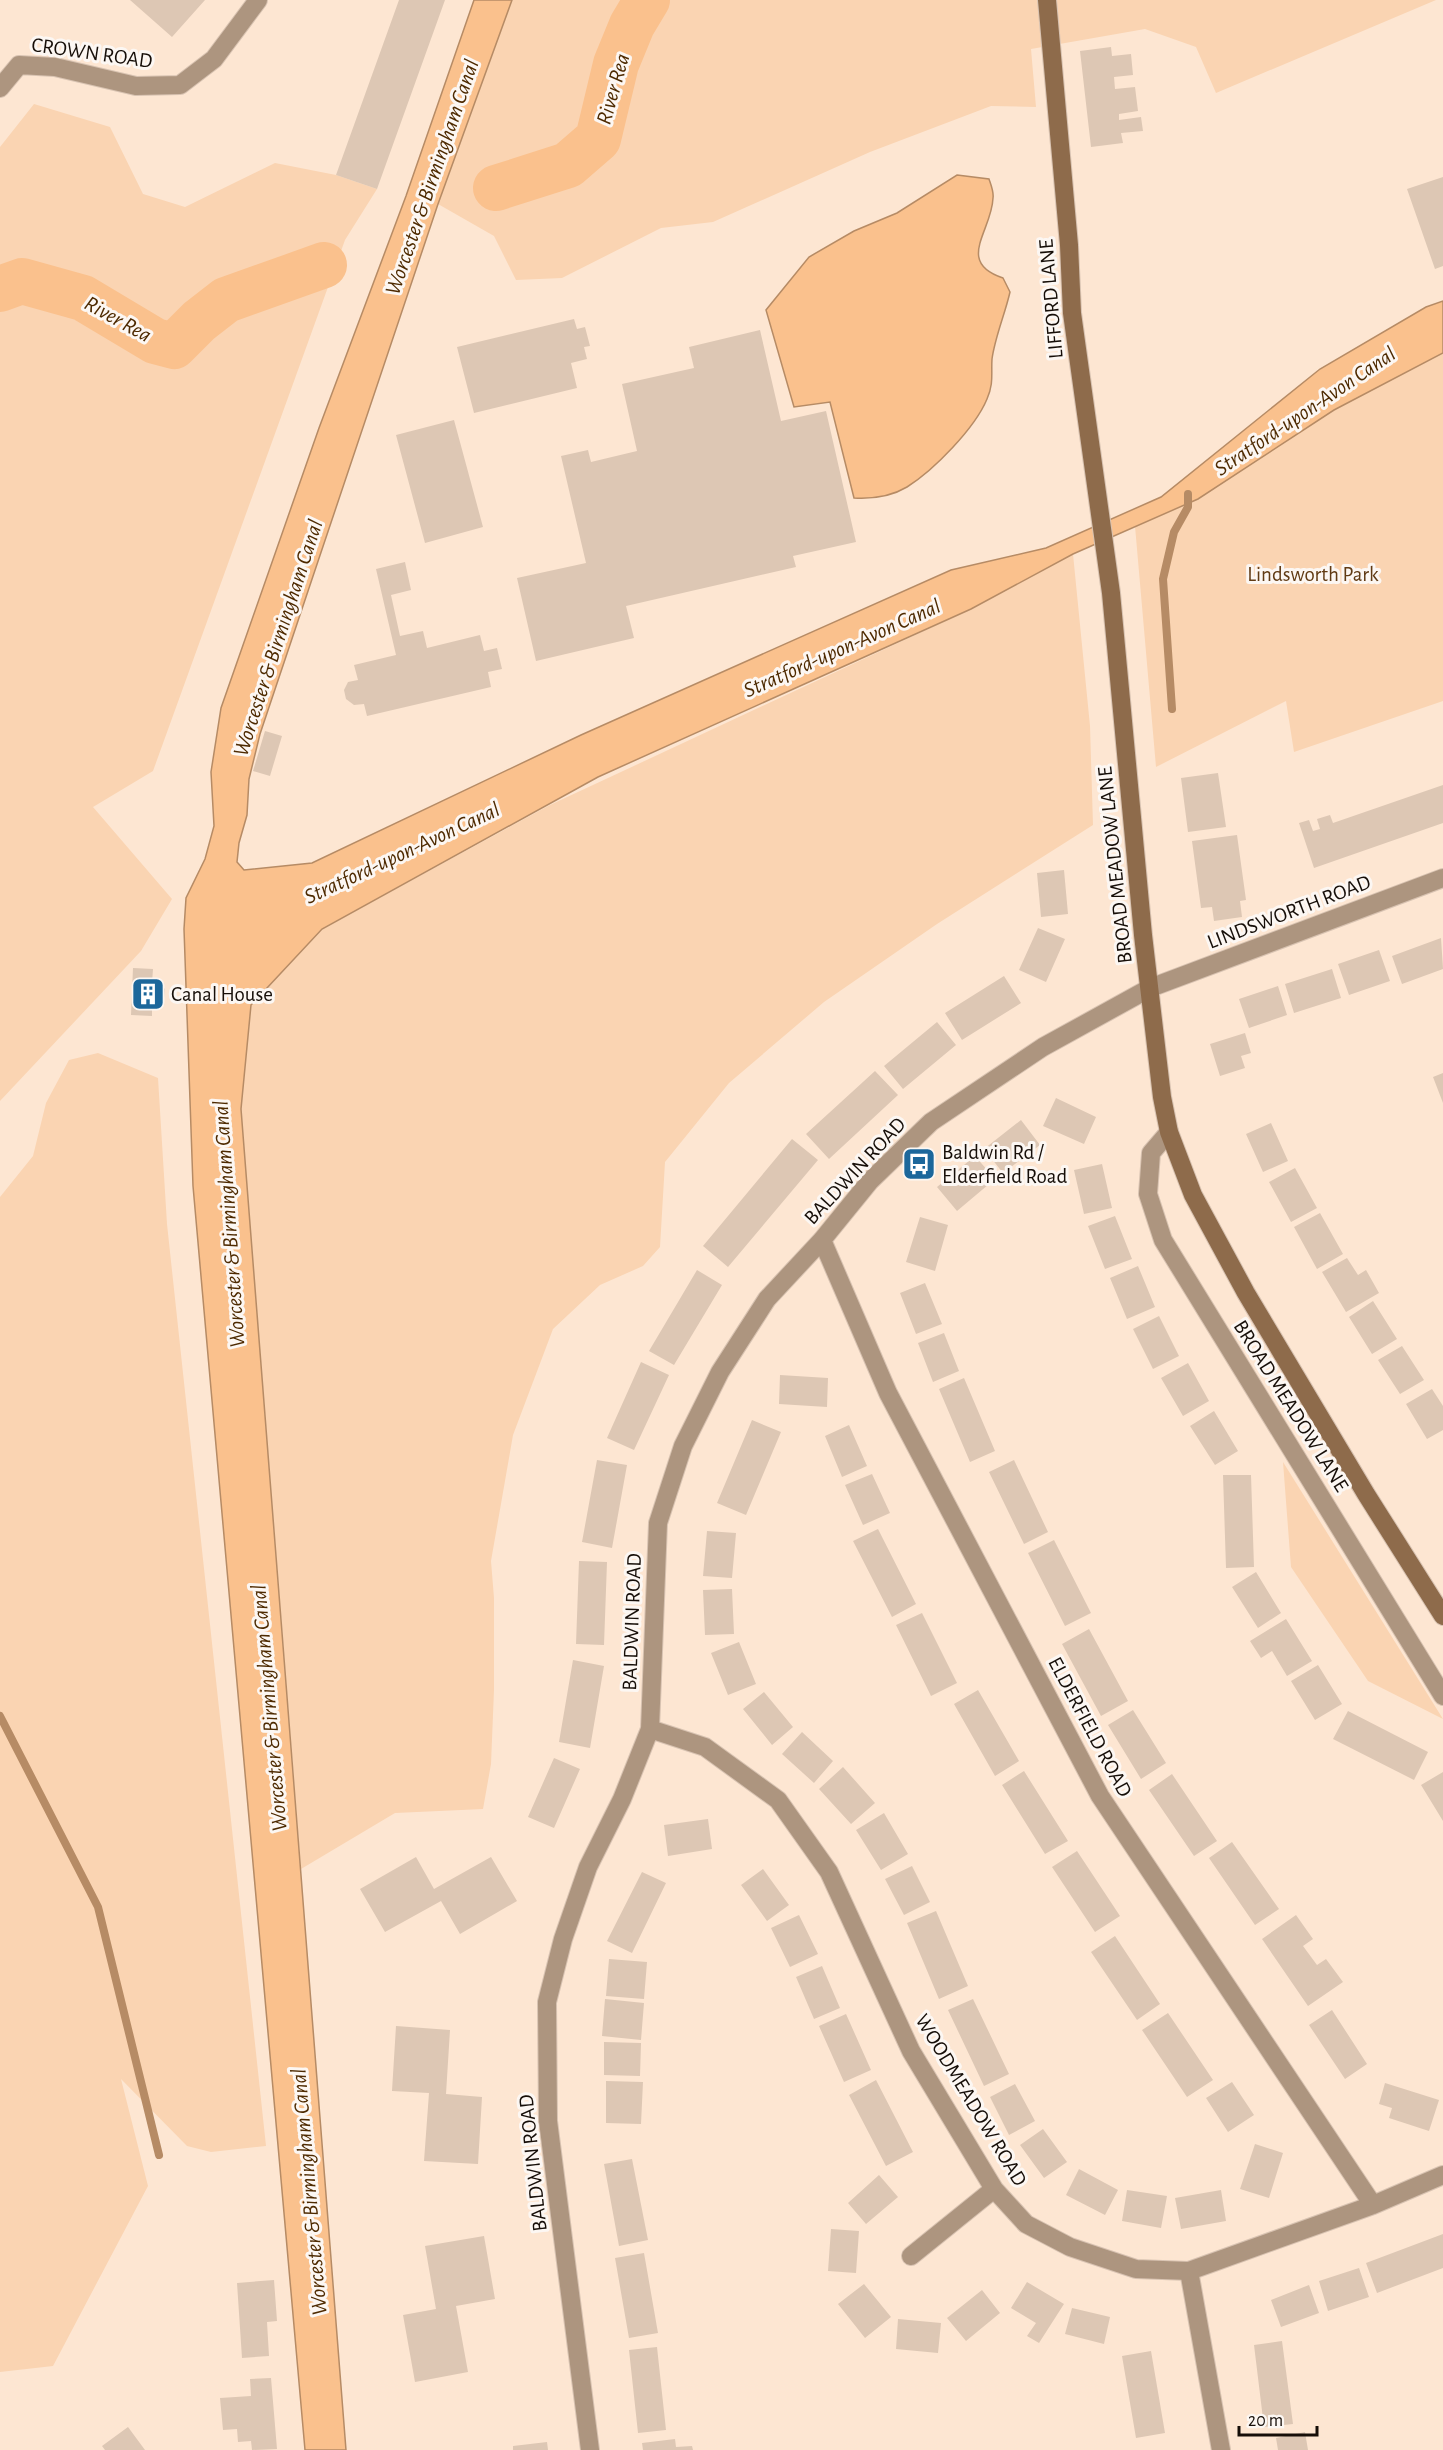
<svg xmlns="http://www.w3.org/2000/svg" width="1443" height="2450" font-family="'Alegreya Sans',sans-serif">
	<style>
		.green { fill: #fad4b2 }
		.water { fill: #fac18d; stroke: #b68b65; stroke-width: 1.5 }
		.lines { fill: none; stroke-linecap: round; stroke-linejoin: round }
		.stream { stroke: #b68b65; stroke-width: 8 }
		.river { stroke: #fac18d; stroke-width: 46 }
		.building { fill: #ddc7b4 }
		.street-casing { stroke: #d8c3b2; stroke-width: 20 }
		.secondary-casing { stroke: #d8c3b2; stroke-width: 20 }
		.street { stroke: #ad957f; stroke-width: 18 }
		.secondary { stroke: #8e6b4b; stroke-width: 18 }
		.labels { text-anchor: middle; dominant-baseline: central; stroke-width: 6; stroke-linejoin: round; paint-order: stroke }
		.street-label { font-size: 21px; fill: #160e08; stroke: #fcf7f3 }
		.park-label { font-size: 21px; fill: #613b14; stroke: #fcf7f3 }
		.poi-label { font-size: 21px; fill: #160e08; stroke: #fcf7f3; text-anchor: start }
		.water-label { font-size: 22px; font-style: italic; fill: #4e2a00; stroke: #fcf7f3 }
	</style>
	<rect width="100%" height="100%" fill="#fde6d2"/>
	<path class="green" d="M 512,0 L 1436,0 L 1216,93 L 1196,47 L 1145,29 L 1031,49 L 1036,107 L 991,106 L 870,152 L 713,222 L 661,228 L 562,278 L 516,280 L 494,236 L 438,204 Z
		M 34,104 L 110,127 L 143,194 L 185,207 L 275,163 L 336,175 L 377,189 L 345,240 L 153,771 L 93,807 L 172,899 L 141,951 L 0,1101 L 0,147 Z
		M 1443,353 L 1443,701 L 1294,752 L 1286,701 L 1156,767 L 1135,526 L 1334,410 Z
		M 1073,554 L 1090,726 L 1093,825 L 937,924 L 824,1002 L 729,1083 L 665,1162 L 660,1247 L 643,1266 L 600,1285 L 553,1329 L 513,1435 L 491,1561 L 494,1598 L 494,1690 L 491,1764 L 483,1809 L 395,1813 L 301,1869 L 241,1109 L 251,1005 L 322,929 L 550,805 L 971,609 Z
		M 98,1053 L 158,1078 L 167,1224 L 266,2146 L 211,2152 L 187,2146 L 121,2079 L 148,2186 L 53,2366 L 0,2372 L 0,1197 L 33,1156 L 46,1103 L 69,1060 Z
		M 1283,1462 L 1443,1719 L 1368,1681 L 1291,1567 Z"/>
	<path class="water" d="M 474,0 L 512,0 L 438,204 L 260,734 L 249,779 L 247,815 L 239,843 L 237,862 L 244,870 L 312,863 L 581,735 L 951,570 L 1046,548 L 1161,497 L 1320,369 L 1426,307 L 1443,301 L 1443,353 L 1334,410 L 1198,499 L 1073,554 L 971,609 L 598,777 L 322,929 L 251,1005 L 241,1109 L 346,2450 L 305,2450 L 193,1186 L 184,929 L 186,898 L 205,859 L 214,826 L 211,772 L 221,708 L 319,428 L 406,196 Z
		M 957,175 L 989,179 C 991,185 994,192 993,198 C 992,231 955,262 1003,278 L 1010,292 C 1005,314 995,337 992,359 C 991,374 994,383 987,399 C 975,428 934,470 907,487 C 892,496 872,499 854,498 L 830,402 L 794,407 L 766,310 L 809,257 L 854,231 L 897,213 Z"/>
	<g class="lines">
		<path class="stream" d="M 1172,709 L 1163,579 L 1174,532 L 1188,507 L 1188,494
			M 0,1716 L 98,1907 L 159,2155"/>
		<path class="river" d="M 496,188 L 568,165 L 598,139 L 616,64 L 632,25 L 647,0
			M 0,289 L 22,281 L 83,298 L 155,341 L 174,346 L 199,321 L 226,300 L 324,265"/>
	</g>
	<path class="building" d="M 130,0 L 205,0 L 172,37 Z
		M 399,0 L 445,0 L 377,189 L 336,175 Z
		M 1111,47 L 1112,56 L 1131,54 L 1133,75 L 1114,77 L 1115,89 L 1135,87 L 1138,111 L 1119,114 L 1119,120 L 1141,117 L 1143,131 L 1121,133 L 1123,143 L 1091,147 L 1080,51 Z
		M 1443,177 L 1443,266 L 1435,269 L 1407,189 Z
		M 574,319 L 577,329 L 585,327 L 590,346 L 584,347 L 587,359 L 571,363 L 577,388 L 474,413 L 457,347 Z
		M 760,330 L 781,421 L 826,411 L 856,542 L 793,556 L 796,567 L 626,606 L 634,638 L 536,661 L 517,578 L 586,563 L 561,456 L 588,450 L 591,462 L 637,451 L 622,384 L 694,368 L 689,347 Z
		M 454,420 L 483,527 L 425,543 L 396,435 Z
		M 405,562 L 411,590 L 391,595 L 400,636 L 423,631 L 427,648 L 480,635 L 484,651 L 497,648 L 502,669 L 488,672 L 491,687 L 367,716 L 364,704 L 354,705 L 346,699 L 344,690 L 348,682 L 358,680 L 354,665 L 396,655 L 376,569 Z
		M 265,731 L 282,736 L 270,776 L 253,771 Z
		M 1218,773 L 1226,827 L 1188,832 L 1181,778 Z
		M 1443,785 L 1443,823 L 1314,868 L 1299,823 L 1309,820 L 1313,831 L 1320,829 L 1317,819 L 1330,815 L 1333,823 Z
		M 1237,835 L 1246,900 L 1240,901 L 1242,917 L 1214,921 L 1212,907 L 1201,908 L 1192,841 Z
		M 1064,870 L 1068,914 L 1041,917 L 1037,873 Z
		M 1038,928 L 1065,939 L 1046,982 L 1019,970 Z
		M 1441,938 L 1443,969 L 1402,984 L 1392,956 Z
		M 1379,950 L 1390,981 L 1349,995 L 1338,964 Z
		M 133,968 L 153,969 L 152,983 L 160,984 L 165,989 L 164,998 L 158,1004 L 152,1003 L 152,1016 L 131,1015 Z
		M 1332,969 L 1341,998 L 1294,1013 L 1285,984 Z
		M 1004,976 L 1021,1003 L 962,1040 L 945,1013 Z
		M 1278,986 L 1287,1015 L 1249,1028 L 1239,999 Z
		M 937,1022 L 956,1045 L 903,1089 L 884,1066 Z
		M 1245,1033 L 1251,1053 L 1241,1056 L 1245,1068 L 1220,1076 L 1210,1044 Z
		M 875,1071 L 898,1095 L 829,1159 L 806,1134 Z
		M 1443,1073 L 1443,1103 L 1433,1077 Z
		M 1056,1098 L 1096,1117 L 1084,1144 L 1043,1126 Z
		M 1021,1120 L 1040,1145 L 1003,1173 L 984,1149 Z
		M 1271,1123 L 1288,1161 L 1263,1172 L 1246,1134 Z
		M 792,1139 L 818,1160 L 728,1267 L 703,1246 Z
		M 975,1156 L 995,1179 L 957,1211 L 937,1187 Z
		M 1102,1164 L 1112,1208 L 1084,1214 L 1074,1170 Z
		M 1295,1168 L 1317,1208 L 1291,1222 L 1269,1182 Z
		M 1320,1213 L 1343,1254 L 1317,1269 L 1294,1227 Z
		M 1115,1216 L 1132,1259 L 1105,1269 L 1088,1226 Z
		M 920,1217 L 948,1225 L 935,1271 L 906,1262 Z
		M 1347,1258 L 1358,1275 L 1366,1270 L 1379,1293 L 1346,1312 L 1322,1272 Z
		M 1138,1266 L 1155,1307 L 1127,1319 L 1110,1278 Z
		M 697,1270 L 722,1285 L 674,1365 L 649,1351 Z
		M 925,1283 L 942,1324 L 916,1334 L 900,1293 Z
		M 1373,1301 L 1397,1339 L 1372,1354 L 1349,1317 Z
		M 1159,1316 L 1179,1356 L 1153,1369 L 1133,1329 Z
		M 944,1333 L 959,1371 L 933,1382 L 918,1343 Z
		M 1402,1346 L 1424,1380 L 1400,1394 L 1378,1360 Z
		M 641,1362 L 669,1375 L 634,1450 L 607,1438 Z
		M 1188,1363 L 1209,1401 L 1183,1416 L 1161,1378 Z
		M 780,1375 L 828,1378 L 827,1407 L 779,1404 Z
		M 964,1378 L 995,1451 L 970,1462 L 939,1389 Z
		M 1432,1389 L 1443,1406 L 1443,1430 L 1427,1439 L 1406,1404 Z
		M 1214,1411 L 1238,1451 L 1215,1465 L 1190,1426 Z
		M 752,1420 L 781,1432 L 746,1515 L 717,1503 Z
		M 849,1425 L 867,1466 L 842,1477 L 825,1436 Z
		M 597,1460 L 627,1465 L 612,1548 L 582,1542 Z
		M 1014,1460 L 1048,1532 L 1024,1544 L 989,1472 Z
		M 872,1474 L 890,1513 L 863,1525 L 845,1485 Z
		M 1223,1475 L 1251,1475 L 1254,1567 L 1226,1568 Z
		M 878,1529 L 916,1604 L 892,1617 L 853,1541 Z
		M 707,1531 L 736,1533 L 732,1578 L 703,1576 Z
		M 1054,1540 L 1091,1613 L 1065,1626 L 1028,1553 Z
		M 579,1561 L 607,1562 L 604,1645 L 576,1644 Z
		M 1256,1572 L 1281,1613 L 1258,1628 L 1232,1587 Z
		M 732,1589 L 734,1634 L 705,1635 L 703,1590 Z
		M 922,1613 L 957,1683 L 931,1696 L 896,1625 Z
		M 1286,1619 L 1312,1661 L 1287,1676 L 1272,1651 L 1261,1658 L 1250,1641 Z
		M 1089,1629 L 1128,1701 L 1101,1716 L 1062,1644 Z
		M 739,1642 L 756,1684 L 728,1695 L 711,1653 Z
		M 573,1660 L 604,1666 L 590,1748 L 559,1742 Z
		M 1318,1665 L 1342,1704 L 1315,1720 L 1291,1681 Z
		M 978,1690 L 1019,1761 L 995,1776 L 954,1704 Z
		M 764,1692 L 793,1727 L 772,1745 L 743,1709 Z
		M 1133,1710 L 1166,1763 L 1141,1779 L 1108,1725 Z
		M 1348,1711 L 1428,1752 L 1414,1780 L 1333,1739 Z
		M 802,1732 L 833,1761 L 814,1783 L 782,1754 Z
		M 554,1758 L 580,1769 L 554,1828 L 528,1817 Z
		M 843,1767 L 875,1803 L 851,1824 L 819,1789 Z
		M 1024,1771 L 1068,1841 L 1045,1854 L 1002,1785 Z
		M 1443,1772 L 1443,1821 L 1421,1785 Z
		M 1172,1774 L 1217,1841 L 1194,1856 L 1149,1790 Z
		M 884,1813 L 908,1854 L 881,1870 L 856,1830 Z
		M 708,1819 L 712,1849 L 668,1856 L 664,1825 Z
		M 1232,1842 L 1279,1909 L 1255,1925 L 1209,1858 Z
		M 1077,1851 L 1120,1916 L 1095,1932 L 1052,1867 Z
		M 416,1857 L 434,1889 L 491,1857 L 517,1901 L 460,1934 L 441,1901 L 385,1932 L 360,1889 Z
		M 912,1866 L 930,1902 L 904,1915 L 885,1879 Z
		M 763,1869 L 789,1905 L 767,1921 L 741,1885 Z
		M 642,1872 L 666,1883 L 632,1953 L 607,1941 Z
		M 936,1911 L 968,1986 L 939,1999 L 907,1923 Z
		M 799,1915 L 818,1954 L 790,1967 L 771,1928 Z
		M 1296,1915 L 1313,1939 L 1303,1946 L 1317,1965 L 1326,1959 L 1343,1982 L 1308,2006 L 1262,1939 Z
		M 1115,1936 L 1160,2004 L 1137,2020 L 1091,1952 Z
		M 609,1959 L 647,1962 L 644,1999 L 606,1996 Z
		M 822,1966 L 840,2008 L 814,2019 L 796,1977 Z
		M 605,1999 L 644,2003 L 641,2040 L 602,2036 Z
		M 973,1999 L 1009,2074 L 984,2086 L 948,2010 Z
		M 1332,2010 L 1367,2064 L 1345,2079 L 1309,2025 Z
		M 1168,2013 L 1213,2080 L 1187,2097 L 1142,2030 Z
		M 846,2014 L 871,2070 L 844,2082 L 819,2026 Z
		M 396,2026 L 450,2030 L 446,2094 L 482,2097 L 478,2164 L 424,2161 L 429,2093 L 392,2091 Z
		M 604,2042 L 641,2043 L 640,2076 L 604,2075 Z
		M 876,2080 L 913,2152 L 886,2166 L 849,2095 Z
		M 606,2081 L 643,2082 L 641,2124 L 606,2123 Z
		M 1232,2082 L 1254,2115 L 1228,2132 L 1206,2098 Z
		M 1385,2083 L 1439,2100 L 1429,2131 L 1389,2118 L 1392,2108 L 1379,2104 Z
		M 1015,2084 L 1035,2121 L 1009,2135 L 990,2097 Z
		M 1043,2129 L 1067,2162 L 1044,2178 L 1020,2145 Z
		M 1255,2144 L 1283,2153 L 1269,2198 L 1240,2189 Z
		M 632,2159 L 648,2240 L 619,2246 L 604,2164 Z
		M 1079,2169 L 1118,2190 L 1105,2215 L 1066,2195 Z
		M 879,2175 L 898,2197 L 866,2224 L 848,2203 Z
		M 1127,2190 L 1167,2196 L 1161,2228 L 1122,2221 Z
		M 1221,2190 L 1226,2221 L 1181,2229 L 1175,2198 Z
		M 831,2229 L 859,2231 L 856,2273 L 828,2271 Z
		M 1443,2234 L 1443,2268 L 1377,2293 L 1366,2263 Z
		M 484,2236 L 495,2299 L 456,2306 L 468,2372 L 415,2382 L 403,2315 L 436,2309 L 425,2246 Z
		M 644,2253 L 658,2333 L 629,2338 L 615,2258 Z
		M 1359,2268 L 1369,2297 L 1328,2311 L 1319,2281 Z
		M 274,2280 L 277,2321 L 267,2322 L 269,2356 L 242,2358 L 237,2283 Z
		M 1027,2282 L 1064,2304 L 1039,2343 L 1027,2336 L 1036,2323 L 1011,2308 Z
		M 864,2284 L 891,2317 L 865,2338 L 838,2304 Z
		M 1309,2285 L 1319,2313 L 1281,2327 L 1271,2300 Z
		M 982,2290 L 1000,2313 L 966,2341 L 947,2318 Z
		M 1072,2308 L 1110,2317 L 1104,2344 L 1065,2334 Z
		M 898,2319 L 941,2323 L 938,2353 L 896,2349 Z
		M 1282,2341 L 1293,2424 L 1264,2427 L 1254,2345 Z
		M 657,2347 L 666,2430 L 638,2433 L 629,2350 Z
		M 1151,2351 L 1165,2433 L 1136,2438 L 1122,2356 Z
		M 271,2378 L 277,2449 L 252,2450 L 251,2441 L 238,2442 L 237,2429 L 223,2430 L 220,2398 L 251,2396 L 250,2379 Z
		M 128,2427 L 145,2450 L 105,2450 L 102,2446 Z
		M 1305,2432 L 1308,2450 L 1278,2450 L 1276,2438 Z
		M 675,2439 L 676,2447 L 692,2446 L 693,2450 L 643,2450 L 642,2443 Z
		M 547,2442 L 548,2450 L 513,2450 L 513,2446 Z"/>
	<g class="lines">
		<defs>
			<path id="street" d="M 0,88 L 19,65 L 55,67 L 136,86 L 180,85 L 214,59 L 258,0
				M 1169,1132 L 1151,1153 L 1148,1194 L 1163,1240 L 1443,1696
				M 822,1240 L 888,1393 L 1100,1796 L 1373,2205
				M 650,1729 L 705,1747 L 778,1800 L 829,1872 L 911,2051 L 994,2189 L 1026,2224 L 1070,2247 L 1136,2269 L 1189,2271 L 1373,2205 L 1443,2175
				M 911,2256 L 994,2189
				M 1189,2271 L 1221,2450
				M 590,2450 L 548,2121 L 547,2002 L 563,1939 L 588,1867 L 622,1799 L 650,1729 L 658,1523 L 683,1446 L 720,1372 L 767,1299 L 822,1240 L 870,1181 L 931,1122 L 1043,1047 L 1150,988 L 1443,878"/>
			<path id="secondary" d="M 1047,0 L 1069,245 L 1072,313 L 1111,593 L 1143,935 L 1162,1097 L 1169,1132 L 1193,1195 L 1246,1293 L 1366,1494 L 1443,1616"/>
		</defs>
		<use href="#street" class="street-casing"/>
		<use href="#secondary" class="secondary-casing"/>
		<use href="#street" class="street"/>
		<use href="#secondary" class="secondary"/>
	</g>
	<defs>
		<symbol id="building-square" viewBox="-11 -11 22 22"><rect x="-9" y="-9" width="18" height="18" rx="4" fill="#1c679b" stroke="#fcf7f3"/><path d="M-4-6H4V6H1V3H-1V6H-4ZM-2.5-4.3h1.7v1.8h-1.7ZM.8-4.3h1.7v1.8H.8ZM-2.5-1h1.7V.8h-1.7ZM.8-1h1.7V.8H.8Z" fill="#fff"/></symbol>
		<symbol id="bus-square" viewBox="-11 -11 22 22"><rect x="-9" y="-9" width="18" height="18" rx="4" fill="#1c679b" stroke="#fcf7f3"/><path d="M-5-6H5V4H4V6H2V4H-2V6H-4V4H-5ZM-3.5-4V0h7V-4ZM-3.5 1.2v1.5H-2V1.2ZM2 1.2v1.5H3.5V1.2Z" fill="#fff"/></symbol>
	</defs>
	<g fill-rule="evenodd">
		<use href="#building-square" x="129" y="975" width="38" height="38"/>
		<use href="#bus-square" x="900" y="1145" width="38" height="38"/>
	</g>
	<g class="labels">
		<g class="street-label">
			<text transform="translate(92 53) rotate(8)">CROWN ROAD</text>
			<text transform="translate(1051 299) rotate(-95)">LIFFORD LANE</text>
			<text transform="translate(1115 865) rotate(-96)">BROAD MEADOW LANE</text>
			<text transform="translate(1289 912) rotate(-21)">LINDSWORTH ROAD</text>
			<text transform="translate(855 1171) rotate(-47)">BALDWIN ROAD</text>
			<text transform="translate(1291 1406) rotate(58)">BROAD MEADOW LANE</text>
			<text transform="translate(632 1622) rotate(-88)">BALDWIN ROAD</text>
			<text transform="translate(1090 1727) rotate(62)">ELDERFIELD ROAD</text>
			<text transform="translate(971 2100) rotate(59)">WOODMEADOW ROAD</text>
			<text transform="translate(533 2163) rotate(-96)">BALDWIN ROAD</text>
		</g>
		<g class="park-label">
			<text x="1313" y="574">Lindsworth Park</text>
		</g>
		<g class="poi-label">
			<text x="171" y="994">Canal House</text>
			<text x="942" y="1152">Baldwin Rd /<tspan x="942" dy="24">Elderfield Road</tspan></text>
		</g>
		<g class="water-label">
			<text transform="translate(613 89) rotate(-74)">River Rea</text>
			<text transform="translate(432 177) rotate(-71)">Worcester &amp; Birmingham Canal</text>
			<text transform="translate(118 319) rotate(29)">River Rea</text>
			<text transform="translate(1305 411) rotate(-34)">Stratford-upon-Avon Canal</text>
			<text transform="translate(278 638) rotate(-72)">Worcester &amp; Birmingham Canal</text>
			<text transform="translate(842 648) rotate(-24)">Stratford-upon-Avon Canal</text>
			<text transform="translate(402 853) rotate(-25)">Stratford-upon-Avon Canal</text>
			<text transform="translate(229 1224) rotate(-94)">Worcester &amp; Birmingham Canal</text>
			<text transform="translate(269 1708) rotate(-95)">Worcester &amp; Birmingham Canal</text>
			<text transform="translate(309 2192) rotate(-95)">Worcester &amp; Birmingham Canal</text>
		</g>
	</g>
	<path d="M1239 2426v9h78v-9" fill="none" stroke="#160e08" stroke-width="3"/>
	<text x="1248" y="2426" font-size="18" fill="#160e08" stroke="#fcf7f3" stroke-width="4.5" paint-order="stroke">20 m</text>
</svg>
